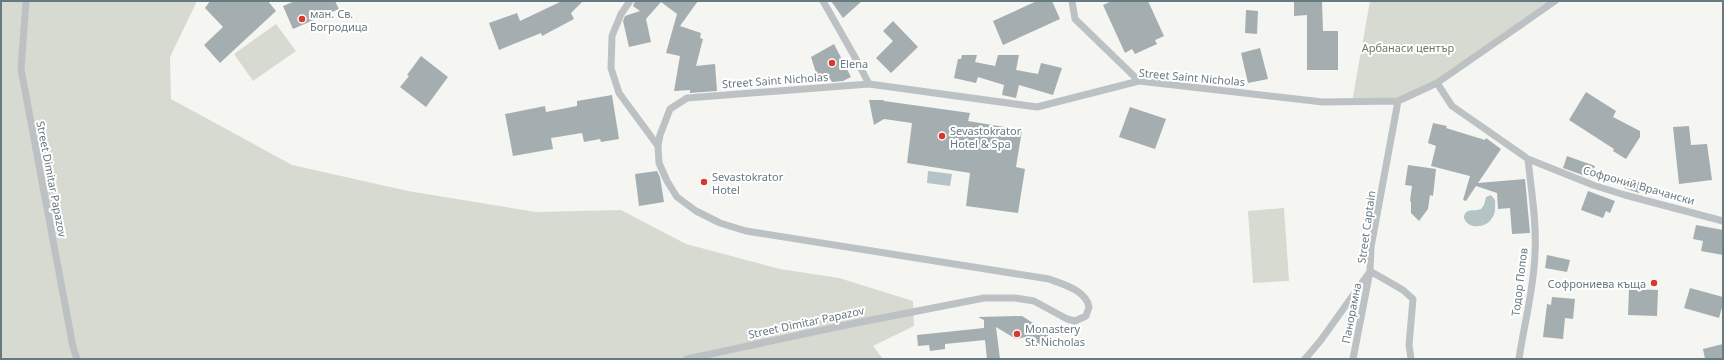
<svg xmlns="http://www.w3.org/2000/svg" width="1724" height="360" font-family="'Noto Sans',sans-serif">
	<style>
		.green { fill: #d6dad1 }
		.water { fill: #b4c3c5 }
		.building { fill: #a4aeb1 }
		.lines { fill: none; stroke-linecap: round; stroke-linejoin: round }
		.minor { stroke: #bcc2c4; stroke-width: 7 }
		.poi-dot { fill: #d8382f; stroke: #fff; stroke-width: 1.5 }
		.labels { text-anchor: middle; dominant-baseline: central; stroke-width: 4; stroke-linejoin: round; paint-order: stroke }
		.poi-label { font-size: 11px; fill: #667a81; stroke: #fff; text-anchor: start }
		.park-label { font-size: 11px; fill: #6c7965; stroke: #fff }
		.street-label { font-size: 11px; fill: #667a81; stroke: #fff }
	</style>
	<rect width="100%" height="100%" fill="#f5f5f2"/>
	<path class="green" d="M 1,1 L 197,1 L 170,57 L 171,99 L 292,165 L 408,191 L 536,212 L 621,210 L 686,244 L 780,269 L 839,278 L 913,301 L 914,326 L 873,346 L 883,359 L 1,359 Z
		M 1370,1 L 1555,1 L 1445,76 L 1398,101 L 1352,102 Z
		M 276,24 L 296,51 L 253,81 L 234,54 Z
		M 1284,208 L 1289,281 L 1253,283 L 1248,211 Z"/>
	<path class="water" d="M 928,171 L 952,174 L 950,186 L 927,183 Z
		M 1491,195 L 1495,200 C 1495,206 1496,213 1492,218 C 1487,228 1468,230 1464,218 C 1465,207 1474,212 1481,209 L 1484,205 L 1486,197 Z"/>
	<path class="building" d="M 210,1 L 268,1 L 276,11 L 220,63 L 204,45 L 223,27 L 205,8 Z
		M 295,1 L 335,1 L 339,9 L 293,29 L 283,6 Z
		M 562,1 L 583,1 L 571,13 L 574,19 L 542,36 L 541,33 L 499,50 L 489,23 L 517,13 L 520,21 Z
		M 635,1 L 698,1 L 680,26 L 701,33 L 700,38 L 703,39 L 696,66 L 715,64 L 717,91 L 690,93 L 690,90 L 674,91 L 680,56 L 666,53 L 677,14 L 661,2 L 646,19 L 651,42 L 629,47 L 623,21 L 625,16 L 640,11 L 633,6 Z
		M 831,1 L 862,1 L 843,18 Z
		M 1037,1 L 1052,1 L 1060,19 L 1003,45 L 993,21 Z
		M 1112,1 L 1148,1 L 1164,36 L 1155,40 L 1157,44 L 1135,54 L 1132,49 L 1125,53 L 1103,5 Z
		M 1322,1 L 1323,31 L 1338,31 L 1338,70 L 1307,70 L 1307,15 L 1294,16 L 1294,2 Z
		M 1246,10 L 1258,11 L 1257,34 L 1245,33 Z
		M 893,21 L 918,47 L 891,73 L 876,58 L 893,41 L 883,31 Z
		M 834,44 L 851,77 L 843,81 L 832,82 L 830,79 L 819,82 L 811,57 Z
		M 1260,48 L 1268,79 L 1248,83 L 1241,53 Z
		M 962,55 L 977,55 L 975,62 L 995,66 L 998,55 L 1019,55 L 1016,70 L 1038,74 L 1041,63 L 1062,68 L 1053,95 L 1019,85 L 1016,98 L 1002,95 L 1004,85 L 978,77 L 976,83 L 954,78 L 958,59 L 961,59 Z
		M 421,56 L 448,77 L 426,107 L 400,87 L 409,76 L 407,75 Z
		M 1586,92 L 1616,111 L 1613,117 L 1640,131 L 1640,137 L 1626,159 L 1613,151 L 1614,149 L 1569,120 Z
		M 612,95 L 619,139 L 601,142 L 600,139 L 584,142 L 582,133 L 551,138 L 553,149 L 513,156 L 505,114 L 545,106 L 546,112 L 577,106 L 577,101 Z
		M 869,100 L 883,100 L 884,101 L 970,113 L 968,121 L 1022,130 L 1016,167 L 1025,169 L 1018,213 L 966,206 L 970,173 L 907,163 L 912,123 L 884,119 L 874,125 Z
		M 1130,107 L 1166,119 L 1155,149 L 1119,137 Z
		M 1433,123 L 1447,126 L 1446,128 L 1485,140 L 1486,138 L 1501,149 L 1478,183 L 1525,179 L 1530,233 L 1512,234 L 1510,208 L 1498,209 L 1497,193 L 1476,186 L 1466,201 L 1463,200 L 1470,176 L 1431,166 L 1436,146 L 1428,143 Z
		M 1689,126 L 1691,145 L 1707,144 L 1712,180 L 1679,184 L 1673,127 Z
		M 1567,156 L 1595,166 L 1591,178 L 1563,168 Z
		M 1408,165 L 1436,169 L 1433,196 L 1430,195 L 1428,209 L 1419,221 L 1411,213 L 1411,202 L 1410,201 L 1412,186 L 1405,185 Z
		M 657,171 L 660,177 L 664,202 L 639,206 L 635,174 Z
		M 1629,178 L 1644,184 L 1639,193 L 1624,188 Z
		M 1588,191 L 1615,201 L 1610,213 L 1606,211 L 1603,218 L 1581,210 Z
		M 1696,225 L 1723,230 L 1723,255 L 1701,251 L 1703,241 L 1693,239 Z
		M 1547,255 L 1570,260 L 1567,272 L 1545,268 Z
		M 1690,288 L 1723,297 L 1723,304 L 1719,318 L 1684,308 Z
		M 1629,289 L 1658,290 L 1657,316 L 1628,315 Z
		M 1552,297 L 1575,299 L 1573,319 L 1565,318 L 1563,339 L 1543,337 L 1547,304 L 1551,305 Z
		M 1022,316 L 1049,333 L 1043,346 L 1026,337 L 1016,339 L 996,327 L 1000,359 L 987,359 L 985,340 L 945,344 L 945,349 L 930,351 L 929,345 L 918,346 L 917,335 L 984,328 L 984,320 L 978,317 Z
		M 1723,344 L 1723,359 L 1705,359 L 1703,349 Z"/>
	<g class="lines">
		<path class="minor" d="M 26,1 L 21,69 L 73,347 L 77,359
			M 630,1 L 621,14 L 612,36 L 611,68 L 619,93 L 658,146
			M 823,1 L 856,59 L 869,84
			M 1072,1 L 1075,19 L 1139,81
			M 1437,83 L 1452,106 L 1528,159 L 1593,185 L 1625,195 L 1723,221
			M 1370,271 L 1403,290 L 1413,299 L 1409,345 L 1411,359
			M 687,359 L 851,324 L 984,298 L 1015,298 L 1034,301 L 1067,319 L 1075,321 L 1086,316 L 1089,307 C 1086,290 1062,284 1049,279 L 746,231 L 720,223 L 696,211 L 677,197 L 667,181 L 659,163 L 658,146 L 660,135 L 670,109 L 687,98 L 869,84 L 1037,107 L 1139,81 L 1323,102 L 1398,101 L 1437,83 L 1555,1
			M 1305,359 L 1321,340 L 1369,273
			M 1353,359 L 1370,271 L 1371,247 L 1398,101
			M 1519,359 C 1524,324 1534,289 1535,253 C 1537,222 1531,190 1528,159"/>
	</g>
	<g class="poi-dot">
		<circle cx="302" cy="19" r="4"/>
		<circle cx="832" cy="63" r="4"/>
		<circle cx="942" cy="136" r="4"/>
		<circle cx="704" cy="182" r="4"/>
		<circle cx="1654" cy="283" r="4"/>
		<circle cx="1017" cy="334" r="4"/>
	</g>
	<g class="labels">
		<g class="poi-label">
			<text x="310" y="13">ман. Св.<tspan x="310" dy="13">Богродица</tspan></text>
			<text x="840" y="63">Elena</text>
			<text x="950" y="130">Sevastokrator<tspan x="950" dy="13">Hotel &amp; Spa</tspan></text>
			<text x="712" y="176">Sevastokrator<tspan x="712" dy="13">Hotel</tspan></text>
			<text x="1646" y="283" text-anchor="end">Софрониева къща</text>
			<text x="1025" y="328">Monastery<tspan x="1025" dy="13">St. Nicholas</tspan></text>
		</g>
		<g class="park-label">
			<text x="1408" y="47">Арбанаси център</text>
		</g>
		<g class="street-label">
			<text transform="translate(1192 77) rotate(5)">Street Saint Nicholas</text>
			<text transform="translate(775 80) rotate(-4)">Street Saint Nicholas</text>
			<text transform="translate(52 179) rotate(79)">Street Dimitar Papazov</text>
			<text transform="translate(1639 185) rotate(16)">Софроний Врачански</text>
			<text transform="translate(1366 227) rotate(-82)">Street Captain</text>
			<text transform="translate(1519 282) rotate(-83)">Тодор Попов</text>
			<text transform="translate(1351 313) rotate(-79)">Панорамна</text>
			<text transform="translate(806 322) rotate(-12)">Street Dimitar Papazov</text>
		</g>
	</g>
	<rect width="1724" height="360" fill="none" stroke="#667a81" stroke-width="4"/>
</svg>
